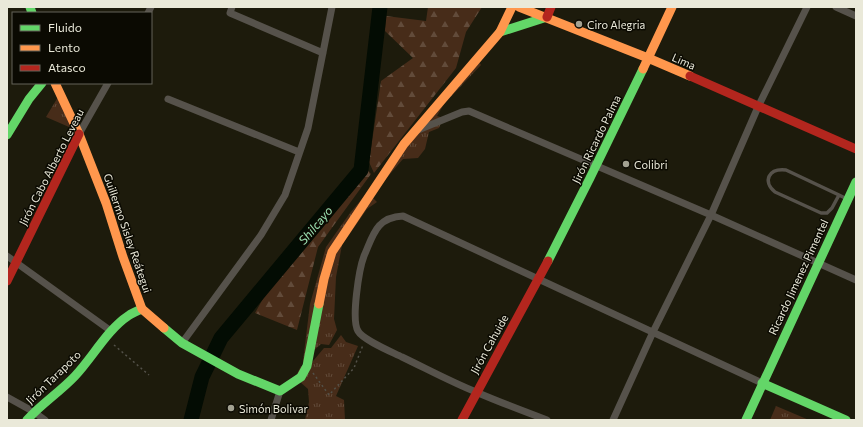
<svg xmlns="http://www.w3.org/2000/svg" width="863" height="427" font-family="Commissioner,sans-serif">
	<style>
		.forest { fill: url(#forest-firs) }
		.park { fill: url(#park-tufts) }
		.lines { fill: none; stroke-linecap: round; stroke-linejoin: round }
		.river { stroke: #030c03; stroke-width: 15 }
		.path { stroke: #535149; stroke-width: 1.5; stroke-dasharray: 2 3; stroke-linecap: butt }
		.lane { stroke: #56524b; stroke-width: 3.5 }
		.street { stroke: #56524b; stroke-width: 7 }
		.fast { stroke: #63d668; stroke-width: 9 }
		.slow { stroke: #ff974d; stroke-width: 9 }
		.jam { stroke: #b3261e; stroke-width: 9 }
		.poi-dot { fill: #a2a191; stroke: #0b0a02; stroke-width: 1.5 }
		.labels { text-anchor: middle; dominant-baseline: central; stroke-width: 3; stroke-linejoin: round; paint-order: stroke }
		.poi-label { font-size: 11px; fill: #eae9d9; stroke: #0b0a02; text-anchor: start }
		.street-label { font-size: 11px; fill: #eae9d9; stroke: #0b0a02 }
		.water-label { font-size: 12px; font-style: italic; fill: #9de3b4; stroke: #0b0a02 }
	</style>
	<defs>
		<pattern id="forest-firs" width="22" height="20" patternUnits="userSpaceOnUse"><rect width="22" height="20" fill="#472c19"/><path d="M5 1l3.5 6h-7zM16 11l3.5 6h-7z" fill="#624b3a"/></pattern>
		<pattern id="park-tufts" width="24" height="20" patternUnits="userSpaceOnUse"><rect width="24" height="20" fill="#472c19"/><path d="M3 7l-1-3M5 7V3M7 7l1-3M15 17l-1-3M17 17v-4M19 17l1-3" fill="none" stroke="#624b3a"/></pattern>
	</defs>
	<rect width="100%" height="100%" fill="#1d1b0c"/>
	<path class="forest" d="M 428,7 L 482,7 L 466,32 L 456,68 L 374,173 L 369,162 L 381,81 L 413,58 L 385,31 L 386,16 L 426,21 Z
		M 366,168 L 371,174 L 318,247 L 297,330 L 255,313 L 269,288 L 336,209 Z"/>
	<path class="park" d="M 478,61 L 481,65 L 444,104 L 437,116 L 443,118 L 439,128 L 429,132 L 425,149 L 418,158 L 403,159 L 371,196 L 377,202 L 367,209 L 342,245 L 336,277 L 334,319 L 337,330 L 329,345 L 321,344 L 311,353 L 306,364 L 303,361 L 310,304 L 326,247 L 350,213 Z
		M 61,92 L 76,130 L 46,117 Z
		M 341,335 L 346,342 L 358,346 L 336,396 L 344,400 L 345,420 L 305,420 L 309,402 L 308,389 L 299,381 L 297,374 L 301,366 L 308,367 L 324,348 L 331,348 Z
		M 776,406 L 809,420 L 770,420 Z"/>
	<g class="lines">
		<path class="river" d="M 191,420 L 202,377 L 221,338 L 361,170 L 380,7"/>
		<path class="path" d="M 114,345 L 149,375
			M 313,373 L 329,395 L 354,368 L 363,345"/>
		<path class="lane" d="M 839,195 L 832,208 L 827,213 L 821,213 L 775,192 C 762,181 769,168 786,170 L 839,195 L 847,199"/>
		<path class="street" d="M 232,7 L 230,13 L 323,53
			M 836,7 L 856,16
			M 148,13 L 151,7
			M 168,99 L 299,152
			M 418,130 L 462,112 L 469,111 L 711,215 L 856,280
			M 79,134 L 108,83
			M 7,256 L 111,331
			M 182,343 L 261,235 L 285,195 L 308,128 L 332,7
			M 7,397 L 34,412 L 45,420
			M 271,420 L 280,391
			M 547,420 C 523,411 499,402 476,392 C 451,382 427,369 402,357 C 392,352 363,340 358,331 C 351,320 359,269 364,256 C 373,236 376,217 403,216 L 762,383
			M 613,420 L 653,332 L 711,215 L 758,107 L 807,7"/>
		<path class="fast" d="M 30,7 L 32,13
			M 500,32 L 547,17
			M 7,135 L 29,99 L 42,83
			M 548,261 L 590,178 L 643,69
			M 164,328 L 182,343 L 238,374 L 280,391 L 301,377 L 307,366 L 319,304
			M 762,383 L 846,420
			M 27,420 C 41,404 60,392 75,376 C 92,358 108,329 128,316 C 132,313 137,311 142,309
			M 746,420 L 856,182"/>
		<path class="slow" d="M 519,7 L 648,58 L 690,76
			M 643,69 L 672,7
			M 55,83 L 79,134 L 106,203 L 123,257 L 142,309 L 164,328
			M 319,304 L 324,279 L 332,252 L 404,144 L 500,32 L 512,7"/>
		<path class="jam" d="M 547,17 L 551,7
			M 690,76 L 856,149
			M 7,281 L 79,134
			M 462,420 L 548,261"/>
	</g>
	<g class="poi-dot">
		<circle cx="579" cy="24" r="4"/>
		<circle cx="626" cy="164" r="4"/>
		<circle cx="231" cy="408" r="4"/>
	</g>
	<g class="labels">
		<g class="poi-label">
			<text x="587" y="24">Ciro Alegria</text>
			<text x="634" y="164">Colibri</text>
			<text x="239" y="408">Simón Bolivar</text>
		</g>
		<g class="street-label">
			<text transform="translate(684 61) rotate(24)">Lima</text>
			<text transform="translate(596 139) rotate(-64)">Jirón Ricardo Palma</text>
			<text transform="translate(51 167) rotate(-63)">Jirón Cabo Alberto Leveau</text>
			<text transform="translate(128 233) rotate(71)">Guillermo Sisley Reátegui</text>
			<text transform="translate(798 277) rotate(-65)">Ricardo Jimenez Pimentel</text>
			<text transform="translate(489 344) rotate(-61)">Jirón Cahuide</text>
			<text transform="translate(53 377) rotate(-44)">Jirón Tarapoto</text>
		</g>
		<g class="water-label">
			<text transform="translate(315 225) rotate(-50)">Shilcayo</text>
		</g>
	</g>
	<rect width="863" height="427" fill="none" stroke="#eae9d9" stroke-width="16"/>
	<rect x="12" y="12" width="140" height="72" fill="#0b0a02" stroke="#646358"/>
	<rect x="20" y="25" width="20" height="6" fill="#63d668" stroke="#646358"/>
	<text x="48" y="32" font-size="12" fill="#eae9d9">Fluido</text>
	<rect x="20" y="45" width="20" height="6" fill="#ff974d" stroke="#646358"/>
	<text x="48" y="52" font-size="12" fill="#eae9d9">Lento</text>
	<rect x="20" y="65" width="20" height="6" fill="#b3261e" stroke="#646358"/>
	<text x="48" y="72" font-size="12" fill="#eae9d9">Atasco</text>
</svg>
